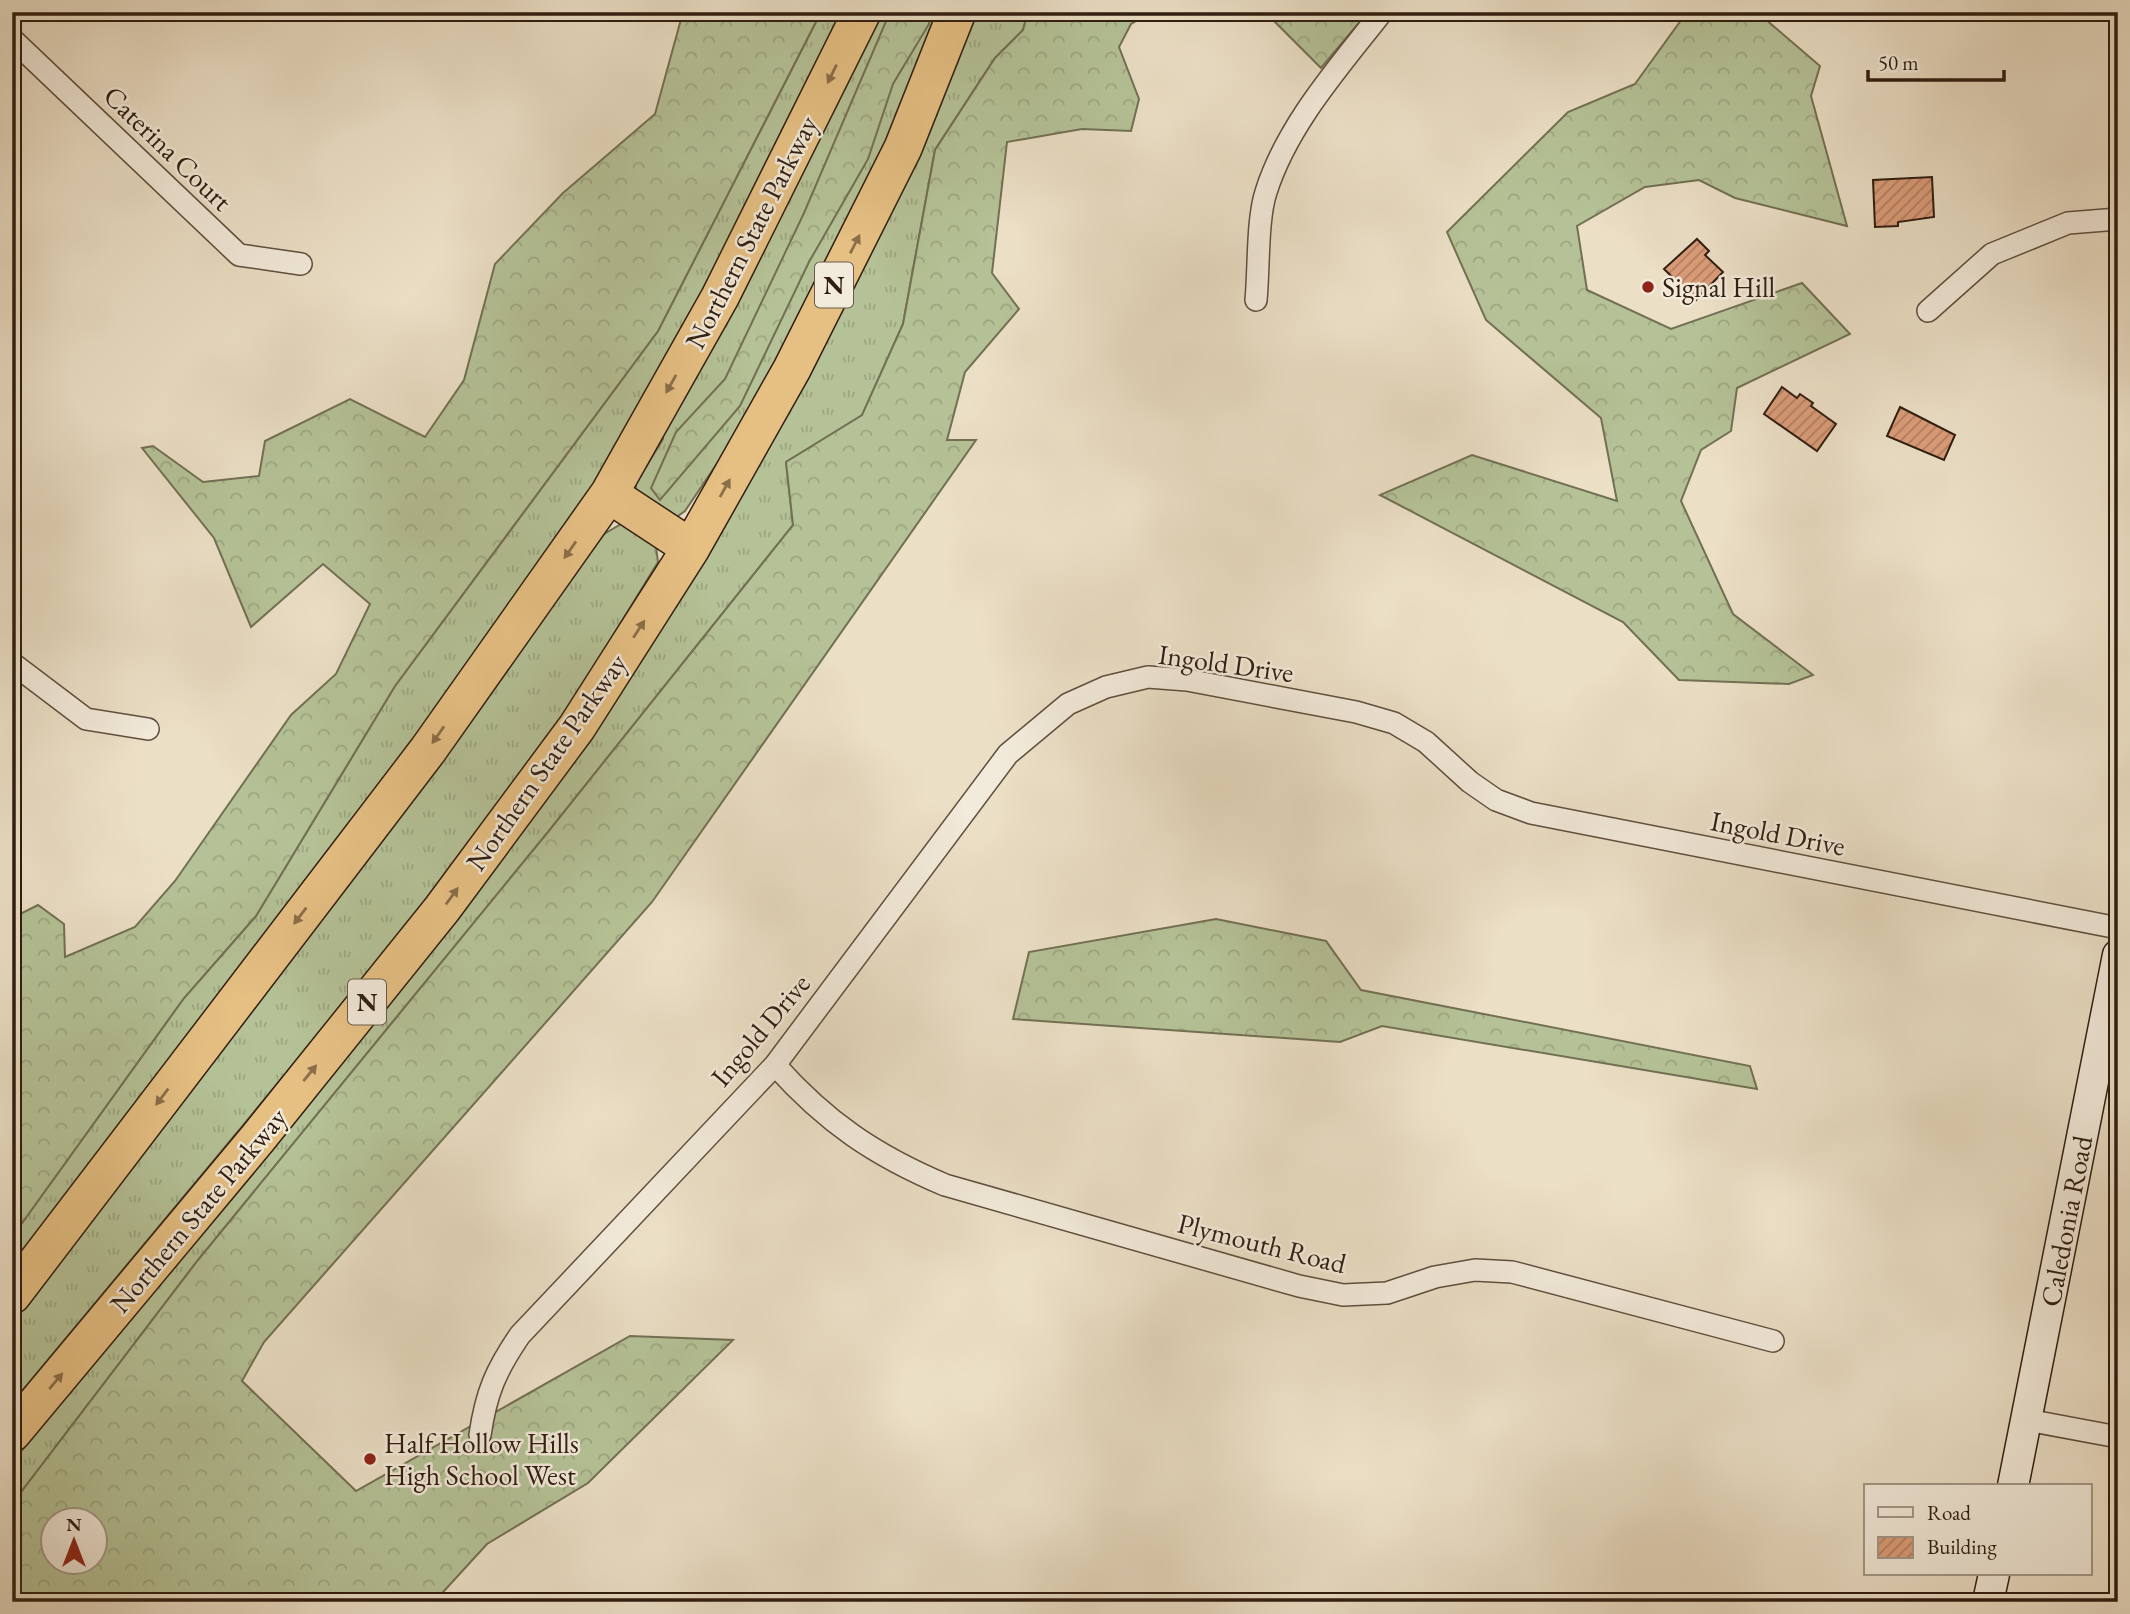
<svg xmlns="http://www.w3.org/2000/svg" width="2130" height="1614" font-family="'EB Garamond',serif">
	<style>
		.grass { fill: url(#grass-tufts); stroke: #727054; stroke-width: 2 }
		.forest { fill: url(#forest-crowns); stroke: #727054; stroke-width: 2; fill-rule: evenodd }
		.building { fill: url(#building-hatch); stroke: #301d11; stroke-width: 2 }
		.lines { fill: none; stroke-linecap: round; stroke-linejoin: round }
		.street-casing { stroke: #5f4e3e; stroke-width: 24 }
		.secondary-casing { stroke: #301d11; stroke-width: 33 }
		.highway-casing { stroke: #301d11; stroke-width: 40 }
		.street { stroke: #f2eada; stroke-width: 21 }
		.secondary { stroke: #f2eada; stroke-width: 30 }
		.highway { stroke: #e6c083; stroke-width: 37 }
		.oneway { fill: #8b6e4a }
		.poi-dot { fill: #8f2418; stroke: #f2eada; stroke-width: 2.5 }
		.labels { text-anchor: middle; dominant-baseline: central; stroke-width: 5; stroke-linejoin: round; paint-order: stroke }
		.shield { fill: #f2eada; stroke: #6a5a4d; stroke-width: 2 }
		.shield-label { font-size: 26px; font-weight: bold; fill: #301d11 }
		.street-label { font-size: 28px; fill: #301d11; stroke: #f2eada }
		.poi-label { font-size: 28px; fill: #301d11; stroke: #f2eada; text-anchor: start }
	</style>
	<defs>
		<pattern id="grass-tufts" width="24" height="20" patternUnits="userSpaceOnUse" patternTransform="scale(1.75)"><rect width="24" height="20" fill="#b5c297"/><path d="M3 7l-1-3M5 7V3M7 7l1-3M15 17l-1-3M17 17v-4M19 17l1-3" fill="none" stroke="#9ca681"/></pattern>
		<pattern id="forest-crowns" width="20" height="18" patternUnits="userSpaceOnUse" patternTransform="scale(1.75)"><rect width="20" height="18" fill="#b5c297"/><path d="M2 6a3 3 0 1 1 6 0M12 15a3 3 0 1 1 6 0" fill="none" stroke="#9ca681"/></pattern>
		<pattern id="building-hatch" width="6" height="6" patternUnits="userSpaceOnUse" patternTransform="scale(1.75)"><rect width="6" height="6" fill="#db9d79"/><path d="M-1 1l2-2M0 6l6-6M5 7l2-2" fill="none" stroke="#b27f62"/></pattern>
	</defs>
	<rect width="100%" height="100%" fill="#ebdfc6"/>
	<filter id="stains"><feTurbulence type="fractalNoise" baseFrequency=".00286" numOctaves="4"/><feColorMatrix values="0 0 0 0 .2 0 0 0 0 .09 0 0 0 0 .02 0 0 0 .5 -.17"/></filter>
	<radialGradient id="worn" r=".72"><stop offset=".6" stop-color="#630" stop-opacity="0"/><stop offset="1" stop-color="#630" stop-opacity=".3"/></radialGradient>
	<path class="grass" d="M 821,12 L 845,12 L 636,425 L 447,697 L 12,1265 L 12,1237 L 184,998 L 256,916 L 395,686 L 658,331 Z
		M 875,12 L 943,12 L 850,231 L 747,419 L 685,511 L 675,518 L 636,496 L 636,483 L 663,439 L 663,422 Z
		M 973,12 L 1028,12 L 1023,30 L 995,58 L 935,150 L 903,324 L 862,416 L 786,462 L 793,525 L 548,832 L 198,1260 L 12,1504 L 12,1462 L 284,1133 L 547,789 Z
		M 623,523 L 655,539 L 658,562 L 614,634 L 608,662 L 459,877 L 288,1071 L 12,1403 L 12,1311 L 604,534 Z"/>
	<path class="forest" d="M 683,12 L 821,12 L 658,331 L 395,686 L 256,916 L 184,998 L 12,1237 L 12,918 L 38,905 L 64,924 L 65,957 L 135,927 L 175,881 L 291,715 L 336,674 L 370,604 L 323,564 L 251,627 L 214,538 L 142,448 L 153,446 L 203,482 L 259,476 L 265,441 L 350,399 L 425,437 L 464,380 L 495,264 L 563,193 L 655,114 Z
		M 890,12 L 931,12 L 929,24 L 893,84 L 868,159 L 809,262 L 740,406 L 660,500 L 651,488 L 676,432 L 725,379 L 804,213 Z
		M 1028,12 L 1152,12 L 1131,24 L 1119,47 L 1139,99 L 1131,131 L 1082,129 L 1007,142 L 992,273 L 1019,309 L 965,372 L 947,440 L 976,440 L 652,902 L 264,1342 L 242,1381 L 356,1491 L 630,1336 L 733,1340 L 588,1483 L 487,1544 L 434,1602 L 12,1602 L 12,1504 L 198,1260 L 548,832 L 793,525 L 786,462 L 862,415 L 903,324 L 935,150 L 995,58 L 1023,30 ZM 52,1520 L 94,1520 L 94,1562 L 52,1562 Z
		M 1260,12 L 1368,12 L 1321,68 L 1269,16 Z
		M 1687,12 L 1757,12 L 1820,66 L 1811,96 L 1847,226 L 1735,198 L 1699,180 L 1645,187 L 1577,226 L 1587,290 L 1671,329 L 1802,283 L 1850,334 L 1737,388 L 1731,431 L 1701,450 L 1681,501 L 1733,614 L 1813,675 L 1789,684 L 1679,680 L 1623,622 L 1380,495 L 1472,455 L 1617,501 L 1601,418 L 1486,320 L 1447,232 L 1568,112 L 1635,84 Z
		M 1216,919 L 1326,941 L 1361,990 L 1750,1066 L 1757,1089 L 1382,1026 L 1340,1042 L 1013,1019 L 1029,952 Z"/>
	<path class="building" d="M 1932,177 L 1934,217 L 1898,222 L 1898,226 L 1875,227 L 1873,180 Z
		M 1697,239 L 1709,251 L 1705,255 L 1723,272 L 1696,300 L 1664,269 Z
		M 1782,387 L 1797,398 L 1800,394 L 1813,403 L 1811,406 L 1836,424 L 1817,451 L 1764,414 Z
		M 1900,407 L 1955,435 L 1944,460 L 1887,436 Z"/>
	<g class="lines">
		<defs>
			<path id="street" d="M 12,39 L 239,255 L 301,264
				M 1256,300 C 1259,270 1257,219 1266,192 C 1287,125 1339,67 1382,12
				M 1928,311 L 1992,254 L 2068,223 L 2118,219
				M 12,663 L 86,719 L 148,729
				M 775,1065 C 826,1122 874,1155 945,1185 L 1299,1286 L 1343,1295 L 1387,1293 L 1435,1277 L 1475,1270 L 1512,1272 L 1773,1341
				M 2027,1420 L 2118,1437
				M 480,1435 C 486,1393 496,1370 520,1335 L 775,1065 L 1008,754 L 1068,704 L 1106,687 L 1148,677 L 1187,680 L 1356,712 L 1394,723 L 1426,742 L 1470,782 L 1496,800 L 1531,813 L 2118,928"/>
			<path id="secondary" d="M 2013,1486 L 2118,955
				M 1988,1602 L 1994,1574"/>
			<path id="highway" d="M 609,494 L 691,548
				M 12,1295 L 428,750 L 609,494 L 720,297 L 862,12
				M 12,1433 L 258,1138 L 442,909 L 577,727 L 691,548 L 792,369 L 903,148 L 957,12"/>
		</defs>
		<use href="#street" class="street-casing"/>
		<use href="#secondary" class="secondary-casing"/>
		<use href="#highway" class="highway-casing"/>
		<use href="#street" class="street"/>
		<use href="#secondary" class="secondary"/>
		<use href="#highway" class="highway"/>
	</g>
	<defs><path id="oneway-solid" d="M-6-.8H1V-3.2L6.5 0L1 3.2V.8H-6Z" transform="scale(1.75)"/></defs>
	<g class="oneway">
		<use href="#oneway-solid" transform="translate(832 74) rotate(116)"/>
		<use href="#oneway-solid" transform="translate(855 244) rotate(-63)"/>
		<use href="#oneway-solid" transform="translate(671 384) rotate(119)"/>
		<use href="#oneway-solid" transform="translate(725 488) rotate(-61)"/>
		<use href="#oneway-solid" transform="translate(570 550) rotate(125)"/>
		<use href="#oneway-solid" transform="translate(639 629) rotate(-57)"/>
		<use href="#oneway-solid" transform="translate(438 735) rotate(125)"/>
		<use href="#oneway-solid" transform="translate(452 896) rotate(-54)"/>
		<use href="#oneway-solid" transform="translate(300 916) rotate(127)"/>
		<use href="#oneway-solid" transform="translate(310 1073) rotate(-51)"/>
		<use href="#oneway-solid" transform="translate(162 1097) rotate(127)"/>
		<use href="#oneway-solid" transform="translate(56 1381) rotate(-50)"/>
	</g>
	<g class="poi-dot">
		<circle cx="1648" cy="287" r="7"/>
		<circle cx="370" cy="1459" r="7"/>
	</g>
	<g class="labels">
		<g class="shield">
			<rect x="815" y="262.5" width="38" height="45" rx="5"/>
			<rect x="348" y="979.5" width="38" height="45" rx="5"/>
		</g>
		<g class="shield-label">
			<text x="834" y="285">N</text>
			<text x="367" y="1002">N</text>
		</g>
		<g class="street-label">
			<text transform="translate(168 148) rotate(44)">Caterina Court</text>
			<text transform="translate(751 232) rotate(-63)">Northern State Parkway</text>
			<text transform="translate(1226 663) rotate(8)">Ingold Drive</text>
			<text transform="translate(546 762) rotate(-55)">Northern State Parkway</text>
			<text transform="translate(1778 833) rotate(11)">Ingold Drive</text>
			<text transform="translate(760 1030) rotate(-50)">Ingold Drive</text>
			<text transform="translate(198 1210) rotate(-50)">Northern State Parkway</text>
			<text transform="translate(2066 1221) rotate(-79)">Caledonia Road</text>
			<text transform="translate(1262 1243) rotate(14)">Plymouth Road</text>
		</g>
		<g class="poi-label">
			<text x="1662" y="287">Signal Hill</text>
			<text x="384" y="1443">Half Hollow Hills<tspan x="384" dy="32">High School West</tspan></text>
		</g>
	</g>
	<rect width="2130" height="1614" fill="none" stroke="#ebdfc6" stroke-width="42"/>
	<rect x="14" y="14" width="2102" height="1586" fill="none" stroke="#301d11" stroke-width="3.5"/>
	<rect x="21" y="21" width="2088" height="1572" fill="none" stroke="#301d11" stroke-width="2"/>
	<rect x="1864" y="1484" width="228" height="91" fill="#f2eada" stroke="#a4988a" stroke-width="2"/>
	<rect x="1878" y="1507" width="35" height="10" fill="#f2eada" stroke="#a4988a" stroke-width="2"/>
	<text x="1927" y="1520" font-size="21" fill="#301d11">Road</text>
	<rect x="1878" y="1537" width="35" height="21" fill="url(#building-hatch)" stroke="#a4988a" stroke-width="2"/>
	<text x="1927" y="1554" font-size="21" fill="#301d11">Building</text>
	<g transform="translate(74 1541)"><circle r="33" fill="#f2eada" stroke="#a4988a" stroke-width="2"/>
	<path d="M0-5L12 26L0 18L-12 26Z" fill="#8f2418"/>
	<text y="-10" font-size="19" font-weight="bold" text-anchor="middle" fill="#301d11">N</text>
	</g>
	<path d="M1868 70v10h136v-10" fill="none" stroke="#301d11" stroke-width="3.5"/>
	<text x="1878" y="70" font-size="21" fill="#301d11" stroke="#f2eada" stroke-width="5" paint-order="stroke">50 m</text>
	<rect width="100%" height="100%" filter="url(#stains)"/>
	<rect width="100%" height="100%" fill="url(#worn)"/>
</svg>
